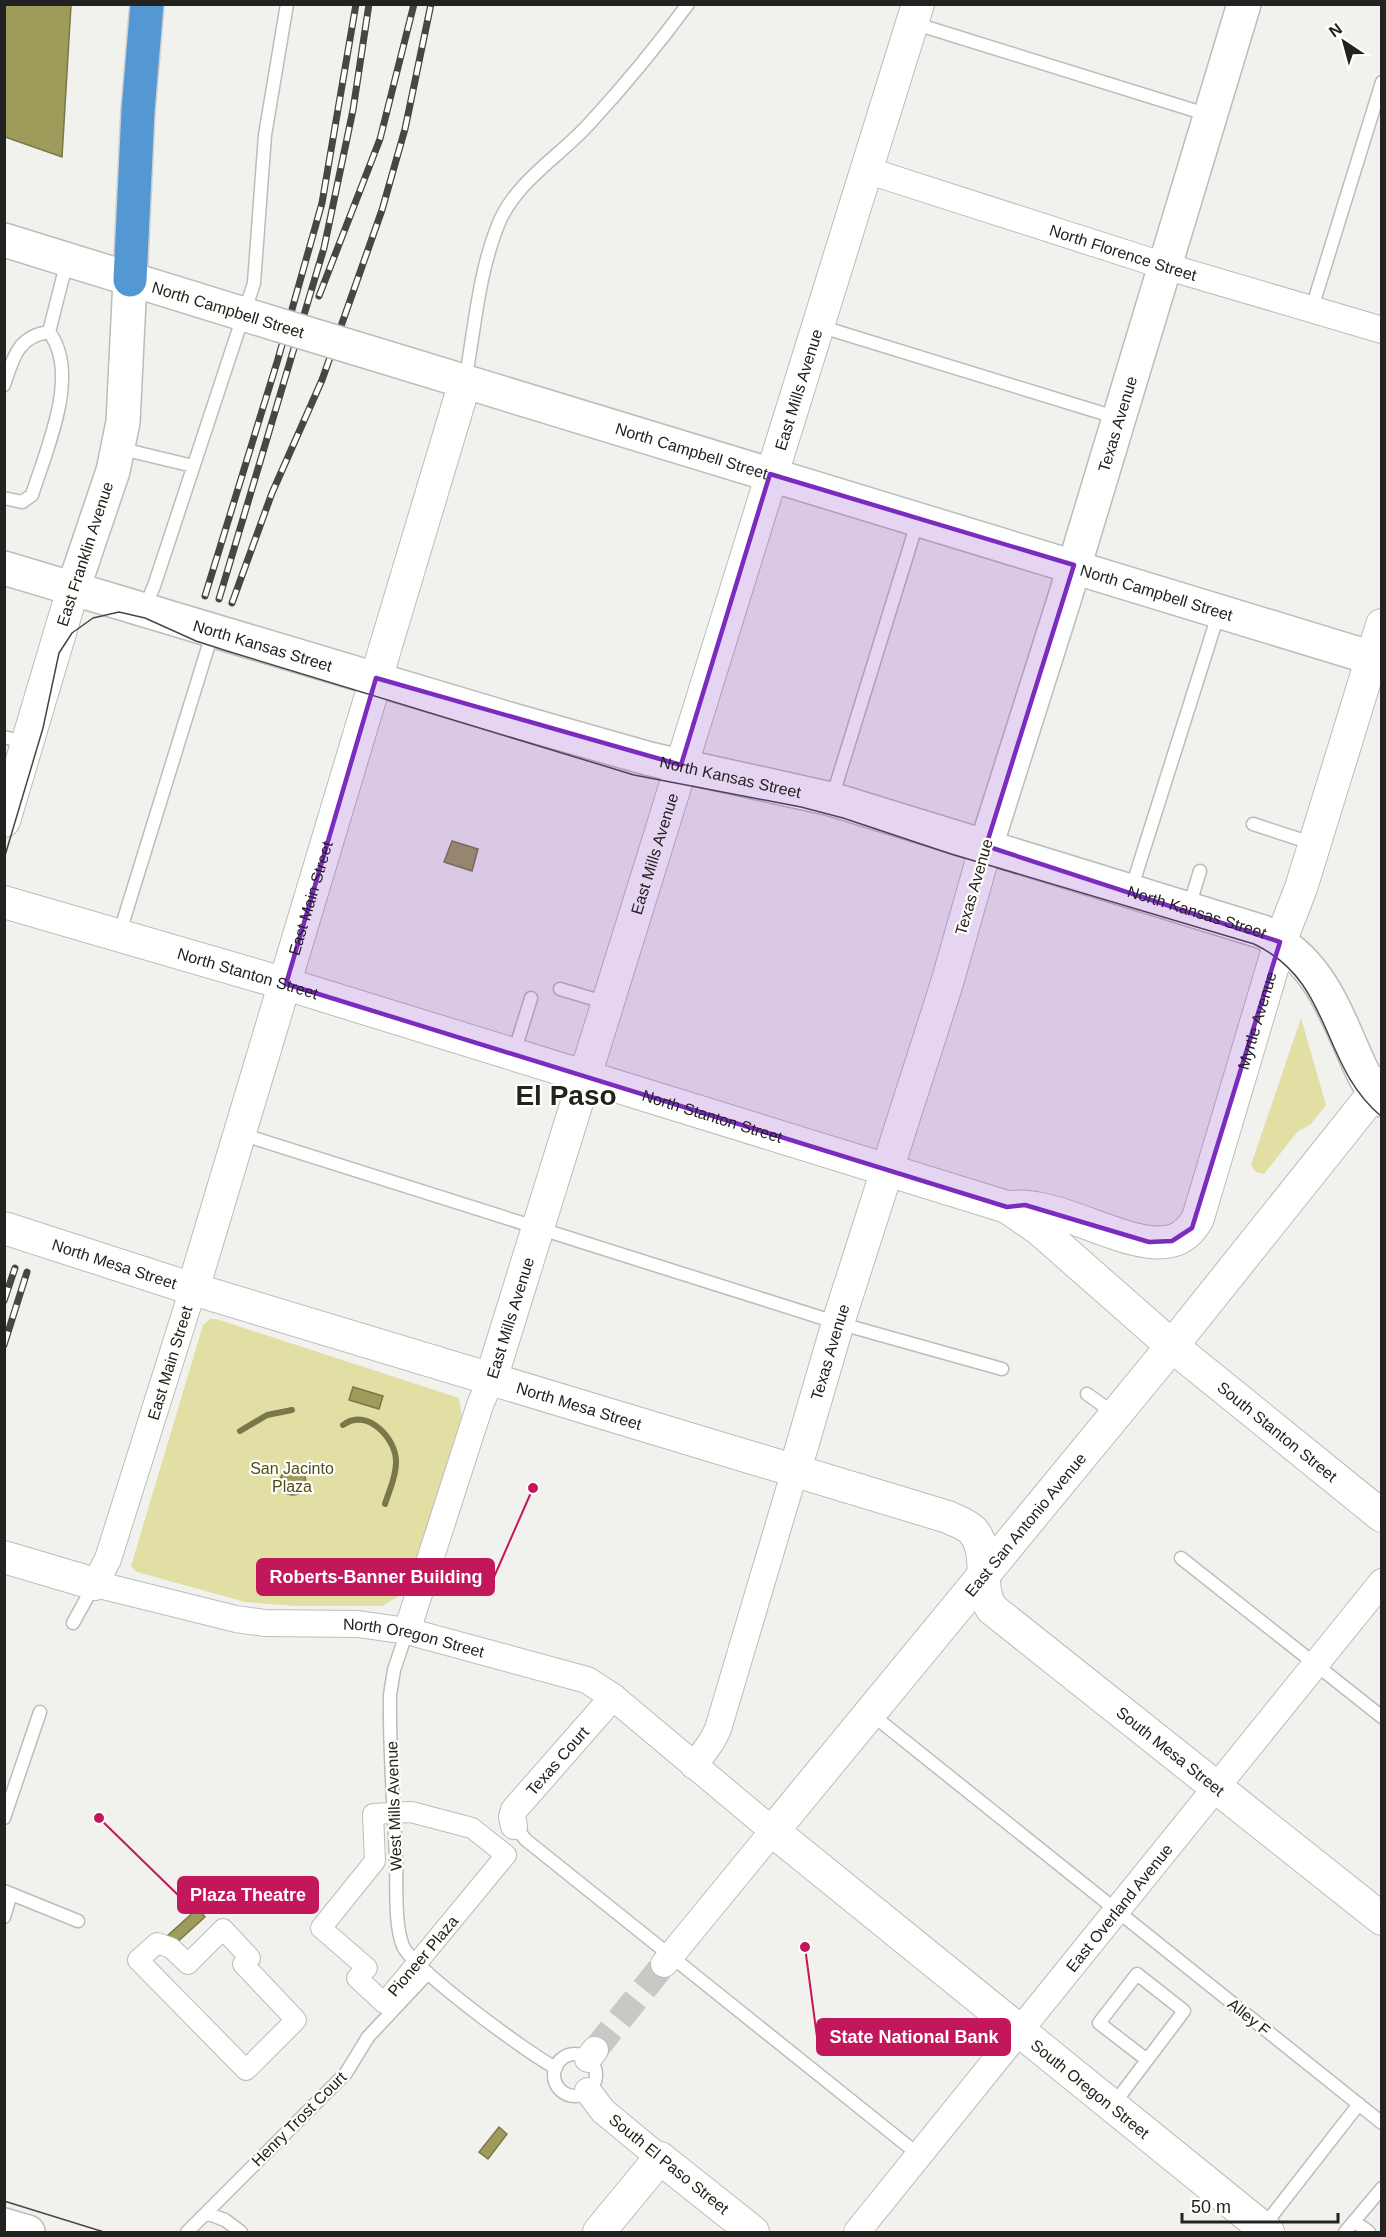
<svg xmlns="http://www.w3.org/2000/svg" width="1386" height="2237" font-family="Arial,sans-serif">
	<style>
		.green { fill: #e1dfa4 }
		.water { fill: #9f9b5b; stroke: #7a774a; stroke-width: 1.5 }
		.lines { fill: none; stroke-linecap: round; stroke-linejoin: round }
		.stream { stroke: #7a774a; stroke-width: 6 }
		.minor-tunnel { stroke: #c8c8c5; stroke-width: 26; stroke-dasharray: 26 13; stroke-linecap: butt }
		.service-casing { stroke: #bcbcb9; stroke-width: 15 }
		.pedestrian-casing { stroke: #bcbcb9; stroke-width: 22 }
		.minor-casing { stroke: #bcbcb9; stroke-width: 28 }
		.tertiary-casing { stroke: #bcbcb9; stroke-width: 34 }
		.secondary-casing { stroke: #bcbcb9; stroke-width: 36 }
		.motorway-casing { stroke: #cecece; stroke-width: 36 }
		.service { stroke: #fff; stroke-width: 12 }
		.pedestrian { stroke: #fff; stroke-width: 20 }
		.minor { stroke: #fff; stroke-width: 26 }
		.tertiary { stroke: #fff; stroke-width: 32 }
		.secondary { stroke: #fff; stroke-width: 33 }
		.motorway { stroke: #5498d3; stroke-width: 33 }
		.tram { stroke: #464644; stroke-width: 1.5 }
		.rail-casing { stroke: #464644; stroke-width: 7 }
		.rail { stroke: #fffffb; stroke-width: 4.5; stroke-dasharray: 14; stroke-linecap: butt }
		.secondary-bridge-casing { stroke: #bcbcb9; stroke-width: 36; stroke-linecap: butt }
		.secondary-bridge { stroke: #fff; stroke-width: 33 }
		.marked { fill: #7b2cbf; fill-opacity: 0.2; stroke: #7b2cbf; stroke-width: 4.5; stroke-linejoin: round }
		.labels { text-anchor: middle; dominant-baseline: central; stroke-width: 4.5; stroke-linejoin: round; paint-order: stroke }
		.street-label { font-size: 16px; fill: #222221; stroke: #fffffb }
		.park-label { font-size: 16px; fill: #504d1c; stroke: #fffffb }
		.town-label { font-size: 28px; font-weight: bold; fill: #222221; stroke: #fffffb }
		.leader { fill: none; stroke: #c2185b; stroke-width: 2 }
		.callout-dot { fill: #c2185b; stroke: #fffffb; stroke-width: 2 }
		.callout { fill: #c2185b; stroke: #c2185b; stroke-width: 2 }
		.callout-label { font-size: 18px; text-anchor: middle; font-weight: bold; fill: #fff }
	</style>
	<rect width="100%" height="100%" fill="#f1f1ee"/>
	<path class="green" d="M 1301,1018 L 1326,1105 L 1310,1125 L 1298,1131 L 1264,1174 L 1256,1172 L 1251,1165 Z
		M 210,1319 L 216,1319 L 459,1398 L 462,1416 L 408,1585 L 399,1596 L 382,1606 L 296,1606 L 245,1602 L 137,1572 L 131,1566 L 203,1325 Z"/>
	<path class="water" d="M 5,4 L 71,5 L 62,157 L 5,137 Z
		M 452,841 L 478,849 L 472,871 L 444,862 Z
		M 353,1387 L 383,1396 L 379,1409 L 349,1400 Z
		M280 1482a13 13 0 1 1 26 0a13 13 0 1 1-26 0Z
		M 198,1908 L 205,1917 L 174,1945 L 166,1937 Z
		M 499,2127 L 507,2134 L 488,2159 L 479,2152 Z"/>
	<g class="lines">
		<path class="stream" d="M 343,1425 C 366,1407 397,1438 396,1463 C 396,1477 389,1491 385,1504
			M 240,1431 L 267,1415 L 292,1410"/>
		<path class="minor-tunnel" d="M 595,2050 L 664,1964"/>
		<defs>
			<path id="service" d="M 913,23 L 1209,115
				M 1312,308 L 1382,82
				M 819,326 L 1118,418
				M 465,381 C 475,328 478,275 498,225 C 515,182 559,157 589,124 C 624,86 657,46 688,4
				M 4,385 C 13,358 18,336 49,332 L 67,261
				M 118,448 L 193,466
				M 4,498 L 22,502 L 32,495 C 46,450 81,374 49,332
				M 144,609 L 154,586 L 254,283 L 265,135 L 287,4
				M 4,737 L 26,743
				M 832,798 L 918,520
				M 1253,824 L 1314,844
				M 1131,890 L 1219,612
				M 1189,907 L 1200,871
				M 119,935 L 213,631
				M 560,989 L 607,1003
				M 514,1053 L 531,998
				M 241,1134 L 838,1323 L 1002,1369
				M 1087,1394 L 1115,1414
				M 1181,1558 L 1382,1717
				M 73,1623 L 94,1585
				M 407,1631 L 394,1670 L 390,1695 C 389,1750 394,1805 396,1860 C 397,1884 394,1924 403,1946 C 412,1968 530,2055 556,2068
				M 870,1713 L 1382,2123
				M 4,1818 L 40,1712
				M 514,1826 L 526,1840 L 919,2155
				M 4,1891 L 78,1921
				M 4,1917 L 11,1894
				M554 2075a21 21 0 1 1 42 0a21 21 0 1 1-42 0Z
				M 1113,2105 L 1184,2011 L 1137,1974 L 1099,2023 L 1147,2060
				M 206,2213 L 225,2220 L 241,2232
				M 1354,2221 L 1369,2232
				M 1263,2227 L 1359,2104
				M 187,2232 L 346,2073 L 368,2037 L 428,1973
				M 1345,2232 L 1382,2188"/>
			<path id="pedestrian" d="M 411,1812 L 472,1828 L 506,1855 L 384,2003 L 357,1978 L 367,1968 L 321,1928 L 375,1861 L 373,1814 Z
				M 223,1929 L 250,1958 L 243,1964 L 296,2020 L 246,2070 L 138,1960 L 157,1943 L 171,1948 L 188,1964 Z"/>
			<g id="minor">
				<path id="s1" d="M 866,170 L 1165,266 L 1382,330"/>
				<path id="s2" d="M 193,1289 L 108,1559 L 95,1584 L 236,1619 L 265,1623 L 358,1624 L 407,1631 L 587,1680 L 613,1697 L 773,1831 L 664,1964"/>
				<path d="M 407,1631 L 480,1405 L 491,1379"/>
				<path d="M 694,1766 L 712,1741 L 718,1729 L 795,1470"/>
				<path id="s3" d="M 514,1826 L 512,1817 L 514,1810 L 613,1697"/>
				<path d="M 588,2059 L 595,2050"/>
				<path d="M 588,2091 L 603,2111 L 660,2158"/>
				<path id="s4" d="M 857,2232 L 1382,1582"/>
			</g>
			<g id="tertiary">
				<path d="M 4,821 L 73,589"/>
				<path id="s5" d="M 4,902 L 286,984 L 1007,1207 L 1039,1229 L 1172,1346 L 1382,1516"/>
				<path id="s6" d="M 1011,1207 C 1059,1201 1131,1252 1171,1241 C 1184,1238 1192,1229 1198,1218 L 1280,942 L 1301,888 L 1382,625"/>
				<path id="s7" d="M 4,1228 L 193,1289 L 948,1517 C 956,1521 968,1525 973,1531 C 992,1554 976,1586 992,1609 L 1382,1919"/>
				<path id="s8" d="M 193,1289 L 465,382"/>
				<path id="s9" d="M 491,1379 L 918,4"/>
				<path id="s10" d="M 795,1470 L 838,1323 L 947,983 L 986,846"/>
				<path d="M 4,1557 L 95,1584"/>
				<path d="M 599,2232 L 660,2158 L 753,2232"/>
				<path id="s11" d="M 1268,2232 L 773,1831 L 1172,1346 L 1382,1083"/>
			</g>
			<g id="secondary">
				<path d="M 4,240 L 279,325"/>
				<path id="s12" d="M 355,348 L 1382,661"/>
				<path id="s13" d="M 4,568 L 509,719 L 650,759 L 831,799 L 1263,932 C 1312,958 1329,995 1350,1044 C 1359,1064 1366,1084 1382,1100"/>
				<path d="M 73,589 L 113,471 L 123,422 L 130,280"/>
				<path id="s14" d="M 986,846 L 1065,597 L 1244,4"/>
				<path d="M 4,2225 L 28,2232"/>
			</g>
			<path id="motorway" d="M 130,280 L 138,111 L 147,4"/>
		</defs>
		<use href="#service" class="service-casing"/>
		<use href="#pedestrian" class="pedestrian-casing"/>
		<use href="#minor" class="minor-casing"/>
		<use href="#tertiary" class="tertiary-casing"/>
		<use href="#secondary" class="secondary-casing"/>
		<use href="#motorway" class="motorway-casing"/>
		<use href="#service" class="service"/>
		<use href="#pedestrian" class="pedestrian"/>
		<use href="#minor" class="minor"/>
		<use href="#tertiary" class="tertiary"/>
		<use href="#secondary" class="secondary"/>
		<use href="#motorway" class="motorway"/>
		<path class="tram" d="M 4,859 L 43,728 L 59,653 L 72,633 L 93,618 L 119,612 L 145,618 L 196,641 L 227,651 L 634,775 L 801,807 L 843,818 L 951,854 L 1254,944 C 1334,982 1319,1065 1382,1117
			M 4,2201 L 104,2232"/>
		<defs>
			<path id="rail" d="M 319,296 L 380,139 L 414,4
				M 205,596 L 278,359 L 322,203 L 356,4
				M 219,599 L 324,248 L 353,110 L 369,4
				M 232,603 L 272,493 L 322,380 L 382,210 L 405,129 L 431,4
				M 4,1301 L 15,1268
				M 4,1345 L 27,1272"/>
		</defs>
		<use href="#rail" class="rail-casing"/>
		<use href="#rail" class="rail"/>
		<defs>
			<path id="secondary-bridge" d="M 279,325 L 355,348"/>
		</defs>
		<use href="#secondary-bridge" class="secondary-bridge-casing"/>
		<use href="#secondary-bridge" class="secondary-bridge"/>
	</g>
	<path class="marked" d="M 770,474 L 1074,565 L 986,846 L 1280,942 L 1192,1228 L 1172,1241 L 1149,1242 L 1025,1205 L 1007,1207 L 286,984 L 376,678 L 681,765 Z"/>
	<g class="labels">
		<g class="street-label">
			<text stroke="none"><textPath href="#s1" startOffset="270">North Florence Street</textPath></text>
			<text transform="translate(228 310) rotate(17)">North Campbell Street</text>
			<text stroke="none"><textPath href="#s9" startOffset="1036">East Mills Avenue</textPath></text>
			<text stroke="none"><textPath href="#s14" startOffset="442">Texas Avenue</textPath></text>
			<text stroke="none"><textPath href="#s12" startOffset="352">North Campbell Street</textPath></text>
			<text transform="translate(85 554) rotate(-72)">East Franklin Avenue</text>
			<text stroke="none"><textPath href="#s12" startOffset="838">North Campbell Street</textPath></text>
			<text stroke="none"><textPath href="#s13" startOffset="270">North Kansas Street</textPath></text>
			<text stroke="none"><textPath href="#s13" startOffset="756">North Kansas Street</textPath></text>
			<text stroke="none"><textPath href="#s9" startOffset="550">East Mills Avenue</textPath></text>
			<text transform="translate(974 887) rotate(-74)">Texas Avenue</text>
			<text stroke="none"><textPath href="#s8" startOffset="408">East Main Street</textPath></text>
			<text stroke="none"><textPath href="#s13" startOffset="1242">North Kansas Street</textPath></text>
			<text stroke="none"><textPath href="#s5" startOffset="254">North Stanton Street</textPath></text>
			<text stroke="none"><textPath href="#s6" startOffset="408">Myrtle Avenue</textPath></text>
			<text stroke="none"><textPath href="#s5" startOffset="740">North Stanton Street</textPath></text>
			<text stroke="none"><textPath href="#s7" startOffset="116">North Mesa Street</textPath></text>
			<text stroke="none"><textPath href="#s9" startOffset="64">East Mills Avenue</textPath></text>
			<text stroke="none"><textPath href="#s10" startOffset="123">Texas Avenue</textPath></text>
			<text transform="translate(170 1363) rotate(-73)">East Main Street</text>
			<text stroke="none"><textPath href="#s7" startOffset="602">North Mesa Street</textPath></text>
			<text stroke="none"><textPath href="#s5" startOffset="1400">South Stanton Street</textPath></text>
			<text stroke="none"><textPath href="#s11" startOffset="1034">East San Antonio Avenue</textPath></text>
			<text stroke="none"><textPath href="#s2" startOffset="636">North Oregon Street</textPath></text>
			<text stroke="none"><textPath href="#s7" startOffset="1326">South Mesa Street</textPath></text>
			<text stroke="none"><textPath href="#s3" startOffset="82">Texas Court</textPath></text>
			<text transform="translate(394 1806) rotate(-92)">West Mills Avenue</text>
			<text stroke="none"><textPath href="#s4" startOffset="417">East Overland Avenue</textPath></text>
			<text transform="translate(423 1956) rotate(-50)">Pioneer Plaza</text>
			<text transform="translate(1249 2017) rotate(39)">Alley F</text>
			<text transform="translate(1090 2089) rotate(39)">South Oregon Street</text>
			<text transform="translate(299 2119) rotate(-45)">Henry Trost Court</text>
			<text transform="translate(669 2164) rotate(39)">South El Paso Street</text>
		</g>
		<g class="park-label">
			<text x="292" y="1468">San Jacinto<tspan x="292" dy="18">Plaza</tspan></text>
		</g>
		<g class="town-label">
			<text x="566" y="1095">El Paso</text>
		</g>
	</g>
	<path class="leader" d="M533 1488L494 1577M99 1818L178 1895M805 1947L817 2037"/>
	<g class="callout-dot">
		<circle cx="533" cy="1488" r="6"/>
		<circle cx="99" cy="1818" r="6"/>
		<circle cx="805" cy="1947" r="6"/>
	</g>
	<g class="callout">
		<rect x="257" y="1559" width="237" height="36" rx="6"/>
		<rect x="178" y="1877" width="140" height="36" rx="6"/>
		<rect x="817" y="2019" width="193" height="36" rx="6"/>
	</g>
	<g class="callout-label">
		<text x="376" y="1583">Roberts-Banner Building</text>
		<text x="248" y="1901">Plaza Theatre</text>
		<text x="914" y="2043">State National Bank</text>
	</g>
	<rect width="1386" height="2237" fill="none" stroke="#222221" stroke-width="12"/>
	<g transform="translate(1344 42) rotate(324)" stroke="#fffffb" stroke-width="4.5" paint-order="stroke">
	<path d="M0-4.5L10 22L0 15L-10 22Z" fill="#222221"/>
	<text y="-9" font-size="16" font-weight="bold" text-anchor="middle" fill="#222221">N</text>
	</g>
	<path d="M1182 2213v9h156v-9" fill="none" stroke="#222221" stroke-width="3"/>
	<text x="1191" y="2213" font-size="18" fill="#222221" stroke="#fffffb" stroke-width="4.5" paint-order="stroke">50 m</text>
</svg>
